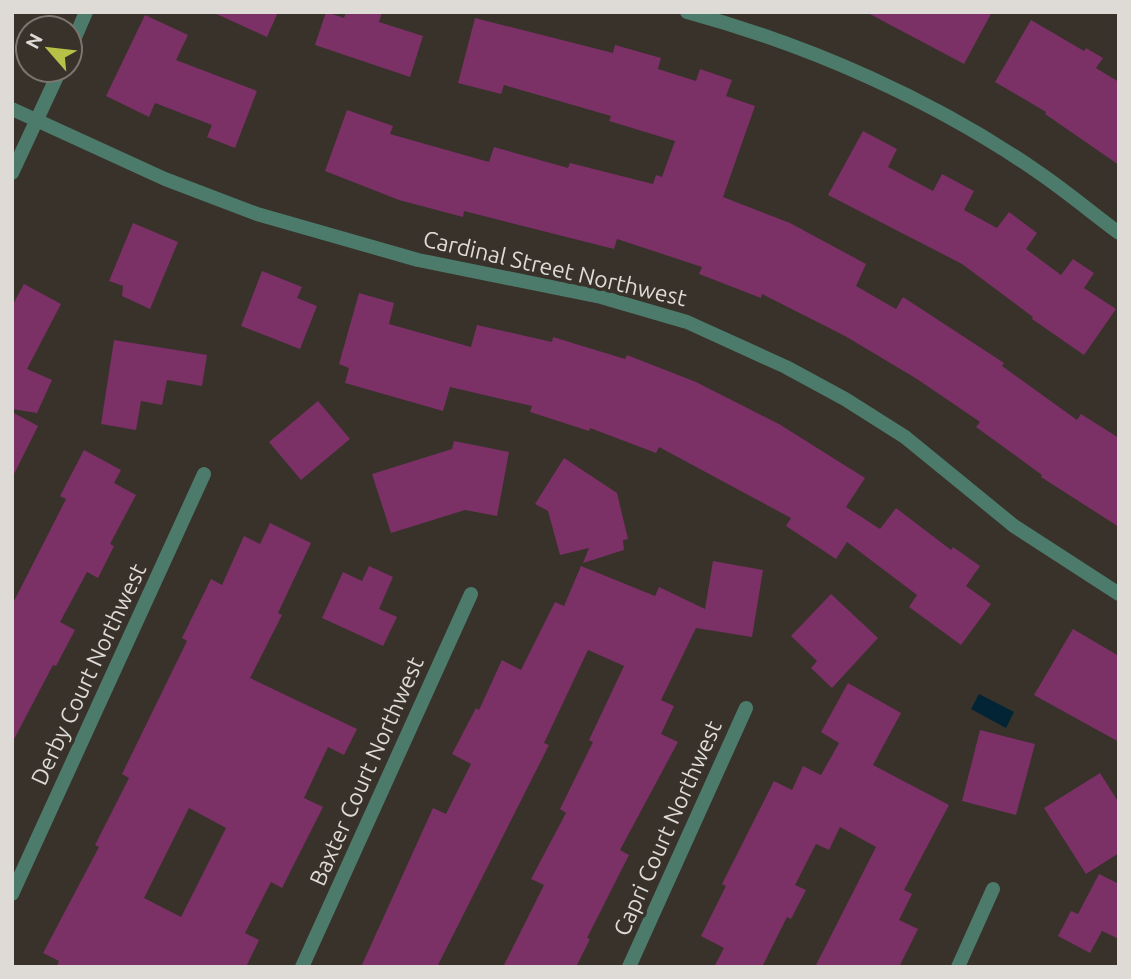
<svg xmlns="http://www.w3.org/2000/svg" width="1131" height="979" font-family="Ubuntu,sans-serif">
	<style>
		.water { fill: #032435 }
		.building { fill: #7b3066; fill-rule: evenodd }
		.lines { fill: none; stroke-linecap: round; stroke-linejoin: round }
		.street { stroke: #4c7a6b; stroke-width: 14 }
		.labels { text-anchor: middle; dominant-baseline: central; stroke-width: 7; stroke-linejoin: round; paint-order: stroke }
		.street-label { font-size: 23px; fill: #dedad6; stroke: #38322b }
	</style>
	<rect width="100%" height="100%" fill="#38322b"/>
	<path class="water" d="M 979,694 L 1014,712 L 1006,728 L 971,709 Z"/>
	<path class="building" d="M 212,12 L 278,12 L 267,37 Z
		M 326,12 L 344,18 L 346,12 L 382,12 L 379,22 L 423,36 L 410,77 L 315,45 Z
		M 866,12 L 992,12 L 964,64 Z
		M 145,15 L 188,35 L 176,60 L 257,91 L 235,148 L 207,137 L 212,125 L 155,103 L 149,117 L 106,96 Z
		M 475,18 L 613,53 L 615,45 L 661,58 L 658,69 L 696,81 L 700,69 L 732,80 L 726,96 L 755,106 L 723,197 L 790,223 L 866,264 L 856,286 L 896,309 L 903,297 L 1004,363 L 1002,366 L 1077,420 L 1081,414 L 1119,438 L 1119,527 L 1041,477 L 1042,475 L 976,427 L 980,422 L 917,379 L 845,336 L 762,294 L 761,298 L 699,274 L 702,267 L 617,239 L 614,249 L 464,211 L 463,217 L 399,200 L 325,171 L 347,110 L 393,126 L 390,134 L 489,162 L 494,147 L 568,168 L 570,163 L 653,184 L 656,175 L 662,177 L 675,141 L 609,121 L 611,116 L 504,85 L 501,94 L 458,83 Z
		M 1031,20 L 1084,51 L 1086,48 L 1103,58 L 1096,68 L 1119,82 L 1119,165 L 1045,114 L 1046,112 L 995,82 Z
		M 863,131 L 897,149 L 888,167 L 933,191 L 942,174 L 974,191 L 964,210 L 997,228 L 1009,212 L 1037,233 L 1026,249 L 1061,275 L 1073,259 L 1094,273 L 1084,288 L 1116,309 L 1084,355 L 1032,319 L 1033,317 L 962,264 L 828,195 Z
		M 133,223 L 178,242 L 150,309 L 122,296 L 123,286 L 109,281 Z
		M 262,271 L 302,287 L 297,298 L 317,306 L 300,349 L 241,326 Z
		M 24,284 L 61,304 L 27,369 L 52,380 L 37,413 L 12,409 L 12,306 Z
		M 359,293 L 394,303 L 389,324 L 471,347 L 477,325 L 552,342 L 553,337 L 625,359 L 627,355 L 696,382 L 779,424 L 865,478 L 846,507 L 880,529 L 896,508 L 951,550 L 953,547 L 980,566 L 966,586 L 991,604 L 961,645 L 909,607 L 917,595 L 847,542 L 836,559 L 786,526 L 791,518 L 659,447 L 656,453 L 590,428 L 589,431 L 530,412 L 532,406 L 450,387 L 443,411 L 345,383 L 349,368 L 339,364 Z
		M 114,340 L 207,355 L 202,386 L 167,380 L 162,405 L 141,401 L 136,430 L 101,424 Z
		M 318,401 L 350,439 L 301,480 L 269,442 Z
		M 12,412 L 38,426 L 12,478 Z
		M 454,441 L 509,452 L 497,516 L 465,510 L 391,533 L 372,474 L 452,449 Z
		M 84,450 L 121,470 L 114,483 L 136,495 L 110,544 L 114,546 L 98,578 L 87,572 L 60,622 L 75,630 L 56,666 L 53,665 L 12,743 L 12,605 L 66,499 L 60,496 Z
		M 564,458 L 617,493 L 628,539 L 623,540 L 624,550 L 583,563 L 589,548 L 560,555 L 548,511 L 535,504 Z
		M 270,523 L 311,543 L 278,613 L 282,615 L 250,678 L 357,729 L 344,755 L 328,747 L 304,798 L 323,807 L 282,888 L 271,882 L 245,933 L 259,940 L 246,967 L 57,967 L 59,961 L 43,953 L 99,847 L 95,845 L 129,778 L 122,774 L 187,641 L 182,638 L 211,579 L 222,585 L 244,536 L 260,544 ZM 189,808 L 226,828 L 181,917 L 144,898 Z
		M 713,561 L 763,570 L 752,637 L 696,628 L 661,700 L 674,706 L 661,734 L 678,742 L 620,850 L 629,855 L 587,938 L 590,939 L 576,967 L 503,967 L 544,885 L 531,879 L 566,813 L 560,809 L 593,742 L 589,740 L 624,666 L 588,650 L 544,743 L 549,745 L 437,967 L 361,967 L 433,808 L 446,814 L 471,764 L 452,754 L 476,708 L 479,710 L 502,660 L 521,670 L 555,602 L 564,606 L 581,566 L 655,596 L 659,587 L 705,609 Z
		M 369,566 L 393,577 L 379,609 L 397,617 L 383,646 L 322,618 L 343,572 L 362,581 Z
		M 831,594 L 878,638 L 832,688 L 811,668 L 817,661 L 791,636 Z
		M 1073,629 L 1119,656 L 1119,742 L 1034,695 Z
		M 848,683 L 901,713 L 873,765 L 949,805 L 904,890 L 912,894 L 899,920 L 918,929 L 899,967 L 815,967 L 876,847 L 840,827 L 829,850 L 816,844 L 795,885 L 806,890 L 791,919 L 787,917 L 762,967 L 714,967 L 724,948 L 701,936 L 726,886 L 722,884 L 774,781 L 792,790 L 803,766 L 821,775 L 839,743 L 821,732 Z
		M 980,730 L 1035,744 L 1016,815 L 962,801 Z
		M 1100,773 L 1119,803 L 1119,853 L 1086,874 L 1044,808 Z
		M 1099,874 L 1119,884 L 1119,939 L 1102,931 L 1090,953 L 1058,936 L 1071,911 L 1078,914 Z"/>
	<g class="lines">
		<path class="street" d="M 687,12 C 809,45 934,100 1038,172 C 1066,191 1092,213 1119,233
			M 70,49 L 86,12
			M 12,109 L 165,179 L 257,214 L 418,260 L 601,297 L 687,322 L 786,367 L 845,399 L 905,437 L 1014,526 L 1119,594
			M 12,173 L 60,70
			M 12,894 L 204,474
			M 302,967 L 471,594
			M 629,967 L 746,708
			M 958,967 L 993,889"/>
	</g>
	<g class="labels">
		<g class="street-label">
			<text transform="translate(555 268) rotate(13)">Cardinal Street Northwest</text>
			<text transform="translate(88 674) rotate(-65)">Derby Court Northwest</text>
			<text transform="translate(366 771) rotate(-66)">Baxter Court Northwest</text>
			<text transform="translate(667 828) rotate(-66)">Capri Court Northwest</text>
		</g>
	</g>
	<rect width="1131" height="979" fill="none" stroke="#dedad6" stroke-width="28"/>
	<g transform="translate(49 49) rotate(298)"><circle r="33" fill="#38322b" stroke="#7a756f" stroke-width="2"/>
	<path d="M0-5L12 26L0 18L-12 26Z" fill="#b8c147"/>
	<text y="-10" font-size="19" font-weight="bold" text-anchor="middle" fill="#dedad6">N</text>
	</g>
</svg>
